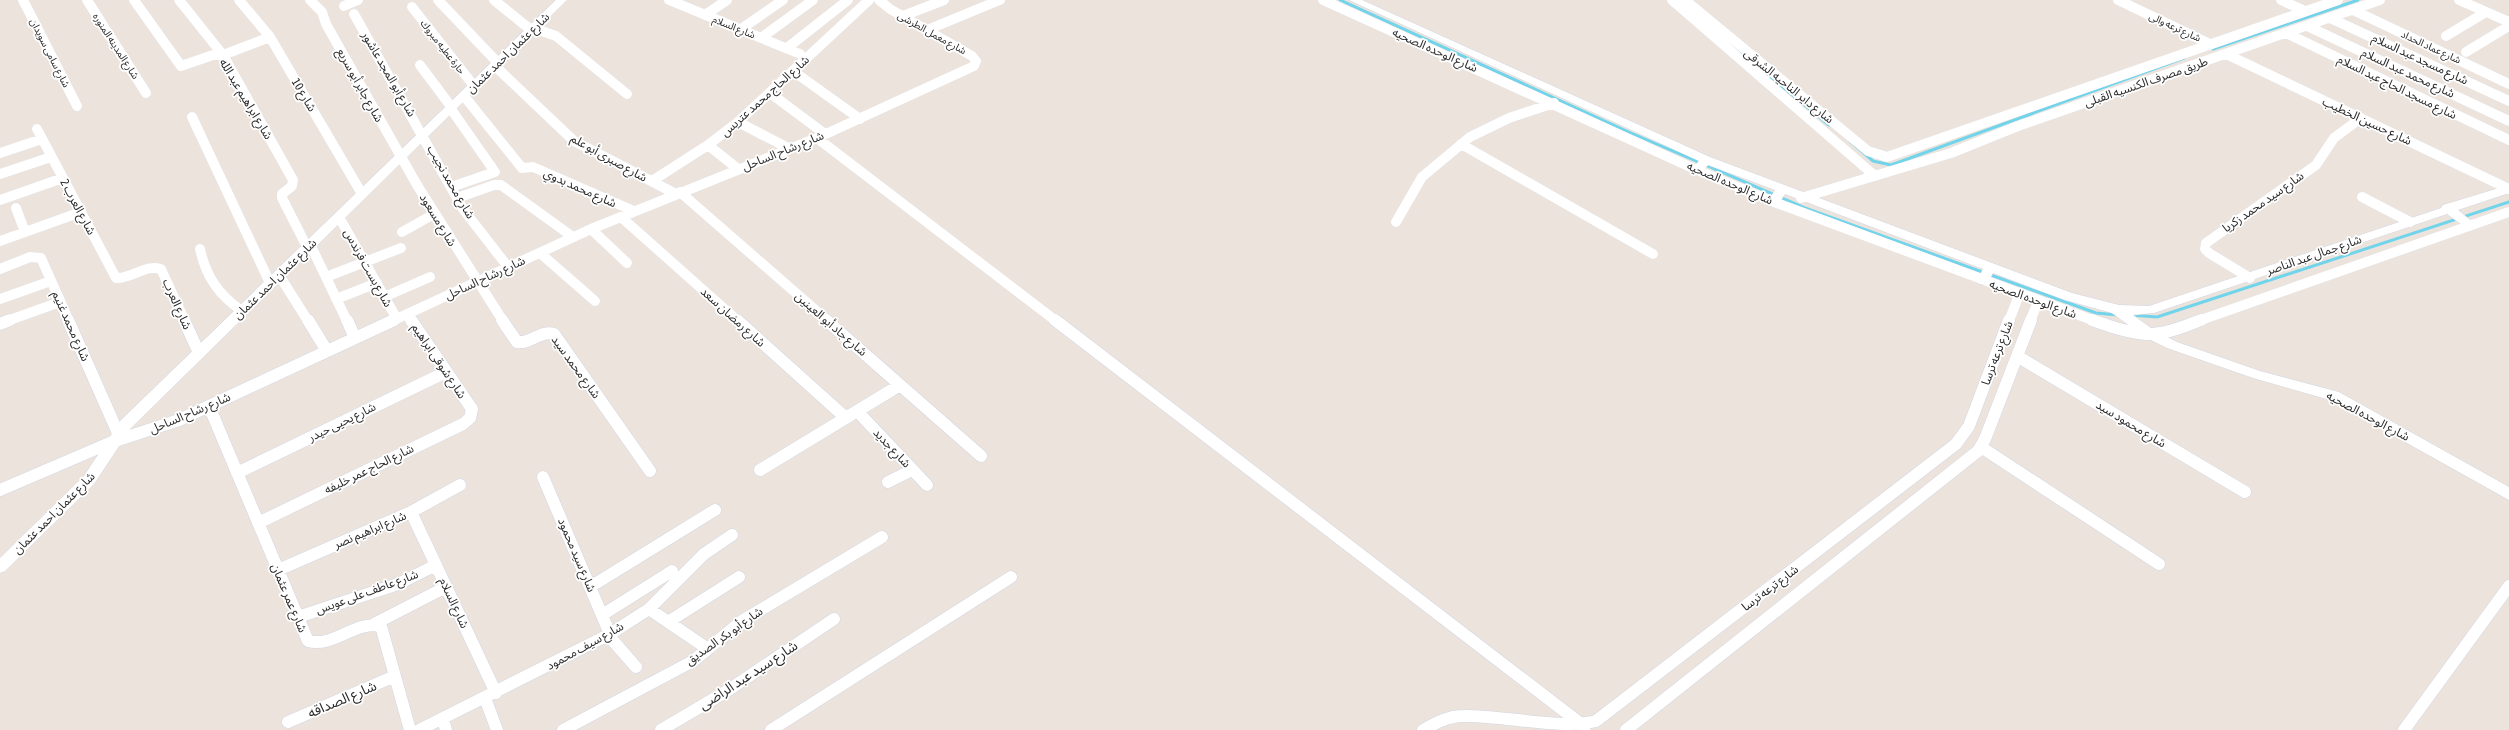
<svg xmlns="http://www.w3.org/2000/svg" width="2509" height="730" font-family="'Asap Condensed','Noto Sans Arabic',sans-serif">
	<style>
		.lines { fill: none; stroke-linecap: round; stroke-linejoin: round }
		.stream { stroke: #72d4eb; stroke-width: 3 }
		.minor-far1-casing { stroke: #d2d6e2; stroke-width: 10 }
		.minor-casing { stroke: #d2d6e2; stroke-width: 13 }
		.tertiary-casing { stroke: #d2d6e2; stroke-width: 1 }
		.minor-far1 { stroke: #fff; stroke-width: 10 }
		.minor { stroke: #fff; stroke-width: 12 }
		.tertiary { fill: #fff; fill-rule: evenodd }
		.labels { text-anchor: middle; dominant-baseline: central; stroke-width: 3.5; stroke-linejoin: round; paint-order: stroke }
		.far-street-label { font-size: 10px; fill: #2a2a2a; stroke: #fff }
		.street-label { font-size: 12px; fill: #2a2a2a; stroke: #fff }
		.near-street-label { font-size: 14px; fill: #2a2a2a; stroke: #fff }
	</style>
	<rect width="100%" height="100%" fill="#ece4dc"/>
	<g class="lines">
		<path class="stream" d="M 1340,0 L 1631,133 L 1805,208 L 2096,313 L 2118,315
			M 1721,36 L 1829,125
			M 2213,49 L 2358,0
			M 1850,141 L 1873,161 L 1891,165 L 2184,58
			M 2130,315 L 2157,317 L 2509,202"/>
		<defs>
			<path id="minor-far1" d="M 23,0 L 77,106
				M 87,0 L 146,93
				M 134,0 L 181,66 L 213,55 L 223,55 L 270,37
				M 179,0 L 223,55 L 293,180 L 292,186 L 282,194 L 282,198 L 307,247
				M 239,0 L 270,37 L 362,194
				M 310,0 L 322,12 L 326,24 L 417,185 L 503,321
				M 438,0 L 498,63
				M 494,0 L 531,30
				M 669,0 L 800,54
				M 1323,0 L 1697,170 L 1774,202 L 2095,321
				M 1672,0 L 1875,176
				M 1685,0 L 1868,151 L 1887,157 L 2338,0
				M 2118,0 L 2210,44
				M 2281,0 L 2305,11
				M 2459,0 L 2509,22
				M 344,6 L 358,0
				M 412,7 L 474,86
				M 2353,10 L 2509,84
				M 354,14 L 463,209 L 508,267
				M 705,15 L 727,0
				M 903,16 L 944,0
				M 2330,18 L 2509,101
				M 2307,26 L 2509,121
				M 533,28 L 556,36 L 627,94
				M 741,29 L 783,0
				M 927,30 L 1000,0
				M 2286,33 L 2509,140
				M 2446,36 L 2486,12
				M 761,38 L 813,0
				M 787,48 L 848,0
				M 2466,52 L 2509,26
				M 2226,54 L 2509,189
				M 420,65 L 452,108
				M 495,66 L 574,141 L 676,194
				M 793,71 L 860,119
				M 770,93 L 825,134
				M 464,96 L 522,168 L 533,167 L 634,211
				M 451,109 L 495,172 L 451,187
				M 192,117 L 270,283
				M 738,122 L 790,149
				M 37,129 L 116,278 C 132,279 145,264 161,269 L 185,321
				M 817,138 L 1056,321
				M 1461,144 L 1653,254
				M 708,145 L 738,169
				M 0,153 L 42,139
				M 0,174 L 51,157
				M 652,181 L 708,145 L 738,122 L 869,0
				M 680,192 L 828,321
				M 2362,197 L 2410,222
				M 457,198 L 494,185 L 501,185 L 573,237
				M 1801,198 L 1951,153 L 2018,126 L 2380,0
				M 0,200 L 63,178
				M 16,208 L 25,232
				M 339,217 L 397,319
				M 621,217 L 738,321
				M 1396,222 L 1422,177 L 1470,137 L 1509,118 L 1554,103
				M 591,229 L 627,263
				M 402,232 L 434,214
				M 0,241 L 81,212
				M 310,244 L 347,321
				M 200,249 C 206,277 219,295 242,311
				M 540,253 L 595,301
				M 0,269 L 30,257 L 41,258 L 69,321
				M 279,275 L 308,321
				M 326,277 L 401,248
				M 2250,278 L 2209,253 L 2205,249 L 2206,243 L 2316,165 L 2334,138 L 2361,118
				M 384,297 L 430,277
				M 0,299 L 51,281
				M 336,299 L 377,283
				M 407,314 L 412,321
				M 7,321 L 60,302
				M 392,321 L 591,229 L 817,138 L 974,66 L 976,61 L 972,56 L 890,9 L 879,0
				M 2009,321 L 2019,295
				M 2030,321 L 2038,302
				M 2198,321 L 2509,212"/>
			<path id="minor" d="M 68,320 L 118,433
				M 184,320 L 199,353
				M 308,320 L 327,351
				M 347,320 L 355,338
				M 502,320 L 517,342 C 531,344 540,330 554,334 L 650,471
				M 737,320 L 846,418
				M 826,320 L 981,456
				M 1055,320 L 1585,727
				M 2092,320 C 2109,326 2131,334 2150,334 C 2167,334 2185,326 2201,320
				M 0,324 L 10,320
				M 2017,356 L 2245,492
				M 209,406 L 308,641 C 334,648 355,620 381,626 L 410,730
				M 857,411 L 927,485
				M 1981,447 L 2159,564
				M 760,470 L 900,385
				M 237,473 L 446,372
				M 543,477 L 610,634
				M 888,482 L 912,470
				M 0,490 L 112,442 L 179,420 L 394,320
				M 411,512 L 496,693
				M 258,523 L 463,424 L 470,418 L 472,409 L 411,320
				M 278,570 L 411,512 L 460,485
				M 590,587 L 715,510
				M 649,609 L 708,649
				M 602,615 L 672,571
				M 298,617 L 398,584 L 436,565
				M 668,622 L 739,577
				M 374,624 L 446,587
				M 608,635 L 636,667
				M 485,698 L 497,730
				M 443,719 L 446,730
				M 288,722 L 395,676
				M 419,730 L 610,634 L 649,609 L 704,554 L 732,535
				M 563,730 L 693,661 L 742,621 L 882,537
				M 661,730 L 727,691 L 834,619
				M 771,730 L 1011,577
				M 1423,730 C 1436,723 1448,716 1463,716 C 1501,715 1563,730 1596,721 L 1956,444 L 1969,426 L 2009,320
				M 1626,730 L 1978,451 L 1985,439 L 2031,320
				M 2404,730 L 2509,586"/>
			<path id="tertiary" d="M 556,0 L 567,0 L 131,428 L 94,484 L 5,571 L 0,573 L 0,558 L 84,476 L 121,420 Z
				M 1349,0 L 1362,0 L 1710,157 L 2072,293 L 2119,305 L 2149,306 L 2441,208 L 2443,205 L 2509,185 L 2509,193 L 2458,210 L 2475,224 L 2473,227 L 2465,227 L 2447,214 L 2154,313 L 2133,315 L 2155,331 L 2177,342 L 2260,371 L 2339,392 L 2509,487 L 2509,500 L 2330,400 L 2253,378 L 2167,348 L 2145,337 L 2112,313 L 2065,300 L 1993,273 L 1987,284 L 1979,284 L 1977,281 L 1983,269 L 1785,194 L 1778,205 L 1770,205 L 1768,202 L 1775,190 L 1708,165 L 1701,173 L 1693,173 L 1691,170 L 1699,161 Z"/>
		</defs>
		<use href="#minor-far1" class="minor-far1-casing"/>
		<use href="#minor" class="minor-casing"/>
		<use href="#tertiary" class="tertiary-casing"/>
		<use href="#minor-far1" class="minor-far1"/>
		<use href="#minor" class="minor"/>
		<use href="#tertiary" class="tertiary"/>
	</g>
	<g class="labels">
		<g class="far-street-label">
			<text transform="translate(734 27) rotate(22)">شارع السلام</text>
			<text transform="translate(2175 27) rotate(25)">شارع ترعه والى</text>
			<text transform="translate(932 33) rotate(29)">شارع معمل الطرشى</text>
			<text transform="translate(116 46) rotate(57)">شارع المدينه المنوره</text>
			<text transform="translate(443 47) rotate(52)">حارة عطيه مبروك</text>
			<text transform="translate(2431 47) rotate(25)">شارع عماد الحداد</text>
			<text transform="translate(50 53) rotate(63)">شارع سامى سويدان</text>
		</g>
		<g class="street-label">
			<text transform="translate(1435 50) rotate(24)">شارع الوحده الصحيه</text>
			<text transform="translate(508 53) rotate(-44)">شارع عثمان احمد عثمان</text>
			<text transform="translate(2420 59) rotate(25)">شارع مسجد عبد السلام</text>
			<text transform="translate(2408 73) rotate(25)">شارع محمد عبد السلام</text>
			<text transform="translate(389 74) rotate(60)">شارع أبو المجد عاشور</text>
			<text transform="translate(2146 82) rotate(-19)">طريق مصرف الكنسيه القبلى</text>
			<text transform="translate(360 85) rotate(61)">شارع جابر أبو سريع</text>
			<text transform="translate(1789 86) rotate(39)">شارع داير الناحيه الشرقى</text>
			<text transform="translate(2397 87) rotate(26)">شارع مسجد الحاج عبد السلام</text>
			<text transform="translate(304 95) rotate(59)">شارع 10</text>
			<text transform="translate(765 96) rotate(-42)">شارع الحاج محمد عتريس</text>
			<text transform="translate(246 99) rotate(59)">شارع ابراهيم عبد الله</text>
			<text transform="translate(2367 121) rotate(25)">شارع حسين الخطيب</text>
			<text transform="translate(783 151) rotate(-22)">شارع رشاح الساحل</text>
			<text transform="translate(609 158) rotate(29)">شارع صبرى أبو علم</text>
			<text transform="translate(451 182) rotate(60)">شارع محمد نجيب</text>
			<text transform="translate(1730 183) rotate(23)">شارع الوحده الصحيه</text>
			<text transform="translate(580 188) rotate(24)">شارع محمد بدوي</text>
			<text transform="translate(2263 202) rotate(-35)">شارع سيد محمد زكريا</text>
			<text transform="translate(78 207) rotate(62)">شارع العرب 2</text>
			<text transform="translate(438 220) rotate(59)">شارع مسعود</text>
			<text transform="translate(2314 255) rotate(-19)">شارع جمال عبد الناصر</text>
			<text transform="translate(368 268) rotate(61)">شارع بست فرندس</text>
			<text transform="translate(485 278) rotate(-25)">شارع رشاح الساحل</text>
			<text transform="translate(275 279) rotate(-44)">شارع عثمان احمد عثمان</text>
			<text transform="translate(2033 299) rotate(20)">شارع الوحده الصحيه</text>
			<text transform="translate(177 304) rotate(66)">شارع العرب</text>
			<text transform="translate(733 317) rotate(42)">شارع رمضان سعد</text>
			<text transform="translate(831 324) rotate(41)">شارع جاد أبو العينين</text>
			<text transform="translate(71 326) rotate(66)">شارع محمد غنيم</text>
			<text transform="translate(1997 353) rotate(-69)">شارع ترعه ترسا</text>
			<text transform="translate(439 361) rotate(56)">شارع شوقى ابراهيم</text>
			<text transform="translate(576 367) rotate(54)">شارع محمد سيد</text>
			<text transform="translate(190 413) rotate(-23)">شارع رشاح الساحل</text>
			<text transform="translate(2368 416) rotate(28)">شارع الوحده الصحيه</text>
			<text transform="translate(342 422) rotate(-26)">شارع يحيى حيدر</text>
			<text transform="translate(2131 424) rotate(31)">شارع محمود سيد</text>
			<text transform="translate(892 448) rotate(47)">شارع جديد</text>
			<text transform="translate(369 469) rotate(-26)">شارع الحاج عمر خليفه</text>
			<text transform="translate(54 513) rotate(-45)">شارع عثمان احمد عثمان</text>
			<text transform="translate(370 530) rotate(-23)">شارع ابراهيم نصر</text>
			<text transform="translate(577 555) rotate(67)">شارع سيد محمود</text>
			<text transform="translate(1770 588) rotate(-37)">شارع ترعه ترسا</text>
			<text transform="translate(367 592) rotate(-20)">شارع عاطف على عويس</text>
			<text transform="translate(289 598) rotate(67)">شارع عمر عثمان</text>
			<text transform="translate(454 603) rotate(65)">شارع السلام</text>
			<text transform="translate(724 636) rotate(-35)">شارع أبو بكر الصديق</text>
			<text transform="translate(585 646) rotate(-29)">شارع سيف محمود</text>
		</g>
		<g class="near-street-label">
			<text transform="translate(748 675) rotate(-33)">شارع سيد عبد الراضى</text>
			<text transform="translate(342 699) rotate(-23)">شارع الصداقه</text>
		</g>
	</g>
</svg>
